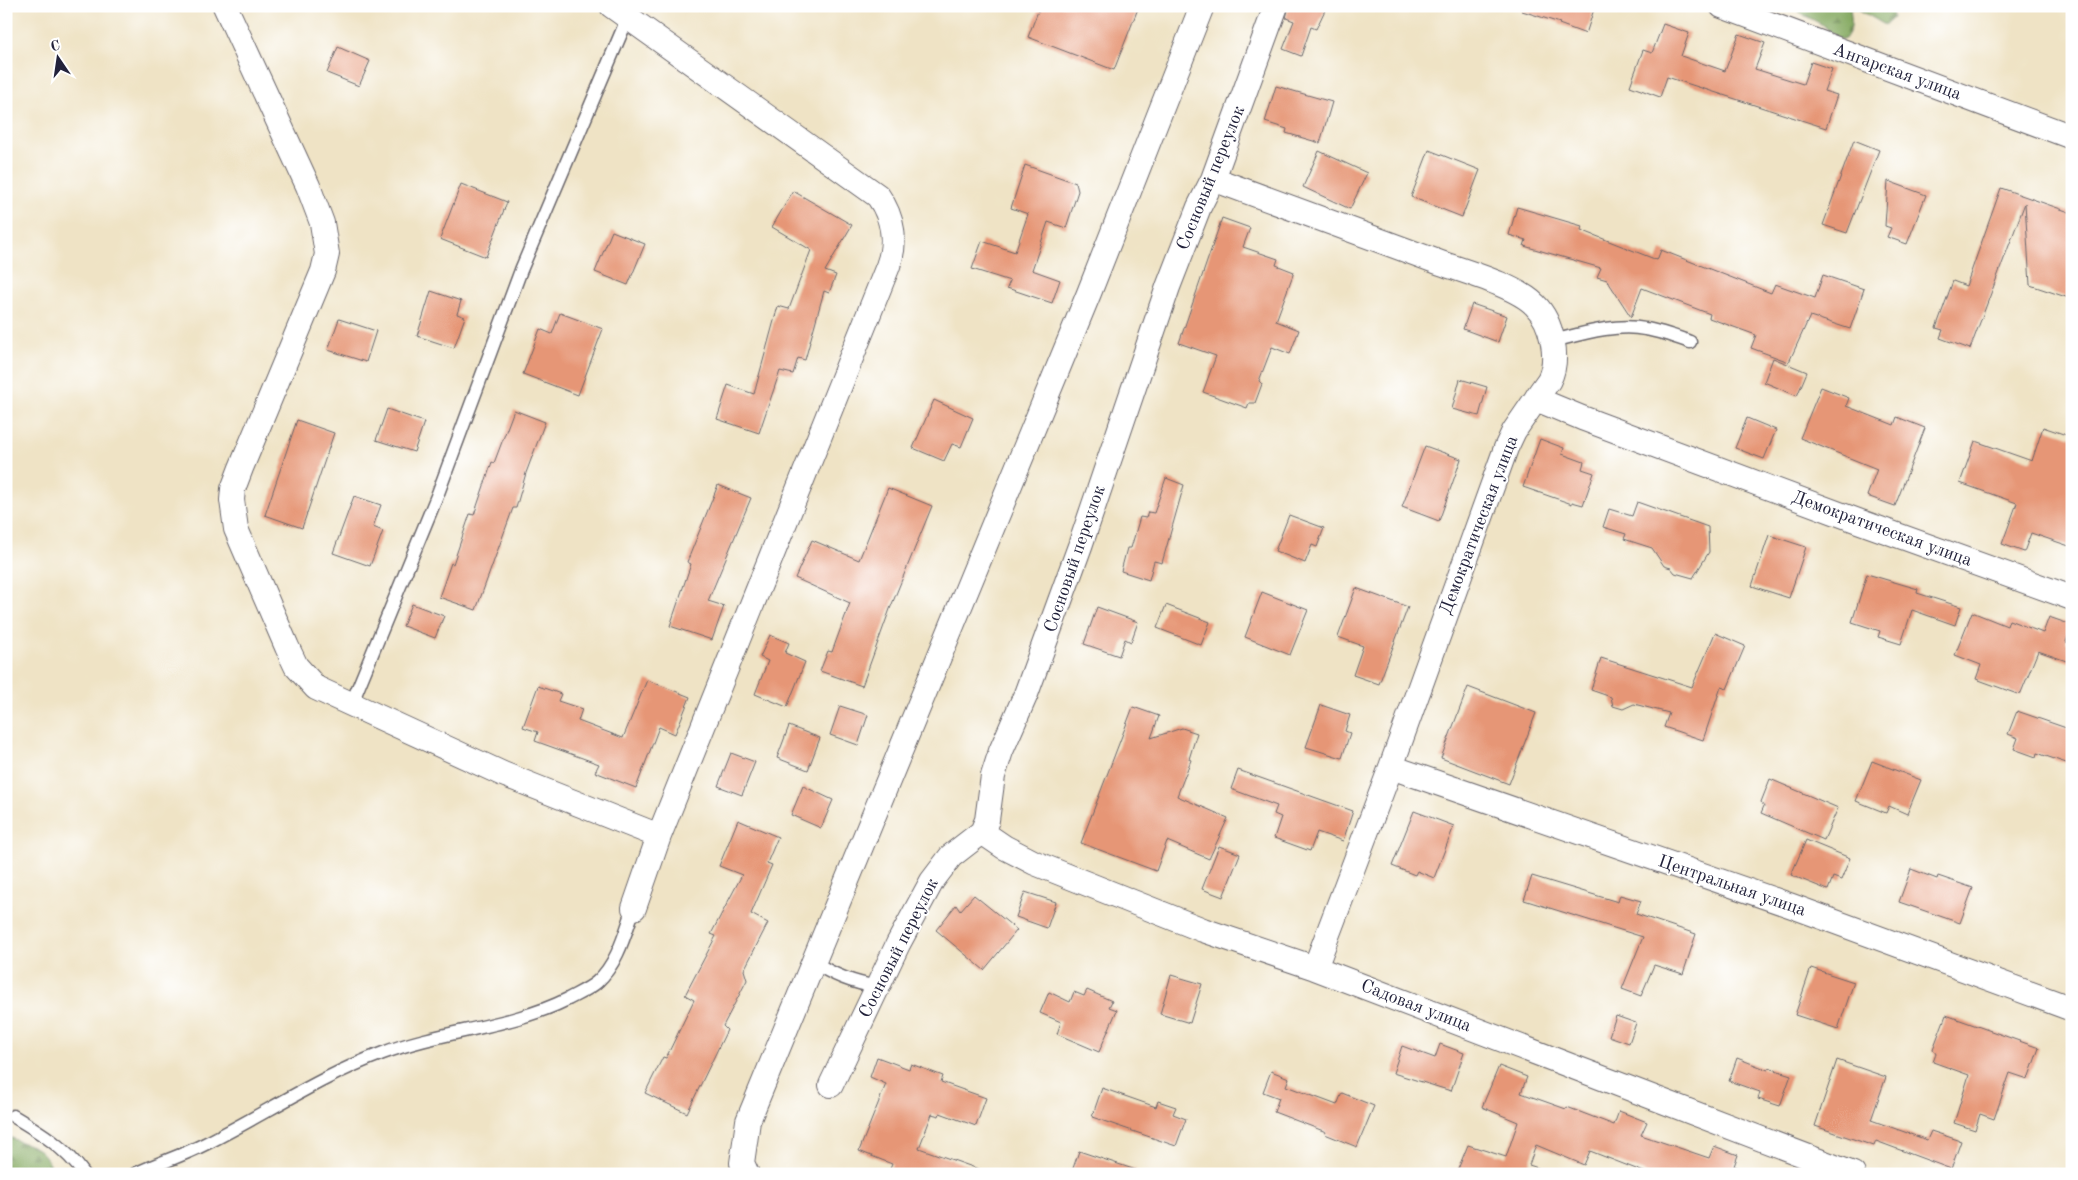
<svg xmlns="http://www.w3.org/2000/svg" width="2078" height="1180" font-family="'Old Standard TT',serif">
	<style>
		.forest { fill: url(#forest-firs); stroke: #52644c }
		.building { fill: #e69676 }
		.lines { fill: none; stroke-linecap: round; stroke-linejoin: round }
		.lane-casing { stroke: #6a666b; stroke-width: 15 }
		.street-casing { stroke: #6a666b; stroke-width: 26 }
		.lane { stroke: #fff; stroke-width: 12 }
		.street { stroke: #fff; stroke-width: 24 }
		.labels { text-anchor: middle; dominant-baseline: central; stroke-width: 4; stroke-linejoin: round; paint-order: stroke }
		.street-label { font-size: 18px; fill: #22223b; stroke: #fff }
	</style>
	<defs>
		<pattern id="forest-firs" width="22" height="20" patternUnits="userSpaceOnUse" patternTransform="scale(1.25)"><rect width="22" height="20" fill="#82a75d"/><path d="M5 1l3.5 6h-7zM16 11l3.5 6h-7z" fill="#6a884e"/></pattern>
	</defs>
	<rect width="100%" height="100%" fill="#fff"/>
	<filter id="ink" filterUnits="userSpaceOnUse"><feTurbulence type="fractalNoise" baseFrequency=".02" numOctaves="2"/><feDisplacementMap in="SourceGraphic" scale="10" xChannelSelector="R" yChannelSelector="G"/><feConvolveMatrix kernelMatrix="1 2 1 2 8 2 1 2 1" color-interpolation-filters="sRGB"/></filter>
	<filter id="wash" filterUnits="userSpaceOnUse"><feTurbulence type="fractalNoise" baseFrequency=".0096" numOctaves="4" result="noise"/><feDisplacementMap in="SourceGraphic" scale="20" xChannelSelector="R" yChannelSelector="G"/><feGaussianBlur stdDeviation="1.12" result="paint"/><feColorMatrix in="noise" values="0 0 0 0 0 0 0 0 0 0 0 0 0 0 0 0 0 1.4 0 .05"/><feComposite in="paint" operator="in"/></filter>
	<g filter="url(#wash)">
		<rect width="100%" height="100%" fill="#efe3c5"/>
		<path class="forest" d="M 1798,6 L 1892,6 L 1893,18 L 1885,25 L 1856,8 L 1850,9 C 1852,22 1853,28 1845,39 L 1838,39 L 1823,25 L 1800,13 Z
			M 6,1135 C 32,1150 41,1140 54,1174 L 6,1174 Z"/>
		<g id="blocks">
			<path class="building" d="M 1040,6 L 1139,6 L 1114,70 L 1028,37 Z
				M 1289,6 L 1327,6 L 1316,29 L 1311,27 L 1301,56 L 1283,49 L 1294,21 L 1286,18 Z
				M 1523,6 L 1595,6 L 1586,34 L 1559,24 L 1560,23 L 1522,11 Z
				M 1663,24 L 1689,33 L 1681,56 L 1725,71 L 1739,34 L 1765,43 L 1755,69 L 1803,84 L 1811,62 L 1832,69 L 1824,91 L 1837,95 L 1826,128 L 1667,77 L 1660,97 L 1630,86 L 1643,50 L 1652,53 Z
				M 338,47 L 370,61 L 359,86 L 327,73 Z
				M 1276,86 L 1332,102 L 1320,143 L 1286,133 L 1287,129 L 1265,122 Z
				M 1854,140 L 1879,150 L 1847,233 L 1823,225 Z
				M 1429,150 L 1480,170 L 1462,217 L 1411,197 Z
				M 1319,151 L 1367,173 L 1350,209 L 1303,187 Z
				M 1025,165 L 1076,183 L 1078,191 L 1066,228 L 1048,222 L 1032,270 L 1060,280 L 1052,303 L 1007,288 L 1010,281 L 972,269 L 982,241 L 1015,252 L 1028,214 L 1011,208 Z
				M 1888,181 L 1926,195 L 1907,244 L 1887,237 L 1891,228 L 1885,226 Z
				M 461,184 L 507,202 L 486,257 L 440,239 Z
				M 2001,188 L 2072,213 L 2072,299 L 2030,285 L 2025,203 L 1970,349 L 1940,338 L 1943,330 L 1936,328 L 1953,281 L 1966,286 Z
				M 793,191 L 852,225 L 825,271 L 836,275 L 829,293 L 824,291 L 805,360 L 798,358 L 793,374 L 780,371 L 759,433 L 717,419 L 728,385 L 754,394 L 778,306 L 789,309 L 811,250 L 772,227 Z
				M 1517,207 L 1582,226 L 1581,230 L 1657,260 L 1661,250 L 1771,293 L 1775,284 L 1815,298 L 1823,275 L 1864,289 L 1850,329 L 1810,316 L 1789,362 L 1751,348 L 1756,335 L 1709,318 L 1710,314 L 1642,288 L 1631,317 L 1607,280 L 1597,277 L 1601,268 L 1524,246 L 1526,240 L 1509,235 Z
				M 1222,218 L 1250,228 L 1243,247 L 1278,259 L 1276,265 L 1294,272 L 1276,321 L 1299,330 L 1290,354 L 1272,347 L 1259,381 L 1262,384 L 1255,403 L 1249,403 L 1247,408 L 1203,392 L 1216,356 L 1179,343 Z
				M 612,231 L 645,244 L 628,285 L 595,272 Z
				M 431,291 L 461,301 L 457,314 L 465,317 L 454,348 L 417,336 Z
				M 1472,304 L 1507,316 L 1498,342 L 1463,329 Z
				M 560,313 L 603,329 L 578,395 L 523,374 L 540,329 L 552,334 Z
				M 339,319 L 376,331 L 366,362 L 328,350 Z
				M 1773,358 L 1807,372 L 1797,396 L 1764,382 Z
				M 1460,379 L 1487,387 L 1479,416 L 1452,409 Z
				M 1821,387 L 1849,398 L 1846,406 L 1894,425 L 1897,417 L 1925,428 L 1895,506 L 1867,496 L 1877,469 L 1800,438 Z
				M 934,400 L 973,418 L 961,447 L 952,444 L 944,461 L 913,448 Z
				M 387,409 L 424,422 L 414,452 L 376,440 Z
				M 514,410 L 545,422 L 526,473 L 516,508 L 513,508 L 476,610 L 439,597 L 451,563 L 453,564 L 470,514 L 474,515 L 492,462 L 494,463 Z
				M 1747,418 L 1776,430 L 1764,459 L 1735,448 Z
				M 297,420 L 334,433 L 302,528 L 265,515 Z
				M 2043,427 L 2072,437 L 2072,547 L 2031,533 L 2024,552 L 2002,544 L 2017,503 L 1960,483 L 1975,441 L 2032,461 Z
				M 1540,439 L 1564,448 L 1562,454 L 1584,462 L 1582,469 L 1594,473 L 1583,505 L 1572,502 L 1572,504 L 1523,487 Z
				M 1425,446 L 1461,459 L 1439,521 L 1402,507 Z
				M 1166,478 L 1184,485 L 1162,563 L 1154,561 L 1149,580 L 1121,571 L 1127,548 L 1131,548 L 1140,517 L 1146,518 L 1148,512 L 1154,513 Z
				M 718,485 L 751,498 L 708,601 L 724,606 L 712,640 L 670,626 L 691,564 L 687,562 Z
				M 888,488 L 932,506 L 890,609 L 862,686 L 820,671 L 828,651 L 832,652 L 850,603 L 795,578 L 812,540 L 859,560 Z
				M 354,496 L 381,505 L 373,527 L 383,531 L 370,566 L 333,553 Z
				M 1637,502 L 1708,527 L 1709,552 L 1693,578 L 1675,573 L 1671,568 L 1664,566 L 1652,548 L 1624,539 L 1626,534 L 1603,527 L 1609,509 L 1632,516 Z
				M 1289,515 L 1324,528 L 1317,547 L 1312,545 L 1305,563 L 1275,551 Z
				M 1769,535 L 1806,547 L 1789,598 L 1752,586 Z
				M 1867,574 L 1918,589 L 1917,593 L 1961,607 L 1955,625 L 1912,610 L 1901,644 L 1878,637 L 1880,631 L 1852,622 Z
				M 1356,588 L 1408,607 L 1379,684 L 1353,675 L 1363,646 L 1338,637 Z
				M 1262,592 L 1308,610 L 1290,655 L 1245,637 Z
				M 412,604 L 444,616 L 435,638 L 403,626 Z
				M 1166,605 L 1210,622 L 1201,645 L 1157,628 Z
				M 1097,607 L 1138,622 L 1131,642 L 1125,639 L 1119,656 L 1084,644 Z
				M 1972,612 L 2007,626 L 2009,620 L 2043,633 L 2049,617 L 2072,625 L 2066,642 L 2072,644 L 2072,663 L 2038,651 L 2020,695 L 1976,679 L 1981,665 L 1955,655 Z
				M 1715,633 L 1745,646 L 1727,689 L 1721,687 L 1703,740 L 1664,727 L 1669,713 L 1634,704 L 1623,709 L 1613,706 L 1611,697 L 1591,690 L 1601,658 L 1692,687 Z
				M 770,635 L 789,643 L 785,653 L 805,662 L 787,707 L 755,694 L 768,661 L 760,657 Z
				M 647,680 L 690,697 L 675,734 L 659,727 L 636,788 L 595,772 L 599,764 L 535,741 L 538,732 L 523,727 L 538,686 L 561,694 L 558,701 L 582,709 L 578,721 L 623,738 Z
				M 1468,687 L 1536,713 L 1509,784 L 1441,758 Z
				M 1321,705 L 1350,715 L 1345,731 L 1350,733 L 1342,758 L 1306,747 Z
				M 840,706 L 868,715 L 858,745 L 830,735 Z
				M 1133,707 L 1159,716 L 1151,738 L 1182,728 L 1197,733 L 1189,759 L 1191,760 L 1177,796 L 1228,818 L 1209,859 L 1167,841 L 1156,871 L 1081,843 Z
				M 2017,711 L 2072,730 L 2072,765 L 2037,753 L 2036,757 L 2014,749 L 2018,738 L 2008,734 Z
				M 789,726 L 820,738 L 808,770 L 777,758 Z
				M 731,753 L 755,762 L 742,795 L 718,786 Z
				M 1872,761 L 1921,780 L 1907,814 L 1889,806 L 1886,813 L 1856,801 Z
				M 1238,770 L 1353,811 L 1343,841 L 1317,832 L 1310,851 L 1274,838 L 1281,817 L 1274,814 L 1277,806 L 1231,789 Z
				M 1770,779 L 1838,808 L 1824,840 L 1761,813 L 1764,806 L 1761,802 Z
				M 803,786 L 833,800 L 821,828 L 791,815 Z
				M 1414,811 L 1454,826 L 1434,878 L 1417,871 L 1415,875 L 1392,866 Z
				M 738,820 L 778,837 L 767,863 L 772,865 L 751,914 L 768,923 L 744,970 L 747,980 L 723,1026 L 727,1030 L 687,1113 L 645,1093 L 663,1057 L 666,1058 L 694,1000 L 685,995 L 716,936 L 711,934 L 742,875 L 719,866 Z
				M 1806,840 L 1850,858 L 1841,880 L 1833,877 L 1828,890 L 1791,875 Z
				M 1219,846 L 1240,854 L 1223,897 L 1202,889 Z
				M 1911,869 L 1937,879 L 1938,876 L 1973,888 L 1960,923 L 1899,902 Z
				M 1532,876 L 1618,902 L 1620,895 L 1641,901 L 1636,914 L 1696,934 L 1683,974 L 1654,965 L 1641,996 L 1622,989 L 1643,937 L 1524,900 Z
				M 1025,892 L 1056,902 L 1047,928 L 1016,917 Z
				M 974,895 L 1017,930 L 984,970 L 936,930 L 956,905 L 960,911 Z
				M 1811,968 L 1854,982 L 1838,1029 L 1795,1015 Z
				M 1171,975 L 1202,984 L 1190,1023 L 1160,1014 Z
				M 1087,990 L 1112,1001 L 1109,1007 L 1117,1010 L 1099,1052 L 1057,1034 L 1061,1022 L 1040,1013 L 1049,992 L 1070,1002 L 1074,992 L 1084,996 Z
				M 1946,1015 L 2039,1048 L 2028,1079 L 2010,1073 L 1994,1119 L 1980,1114 L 1975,1130 L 1954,1123 L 1969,1075 L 1933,1062 L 1936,1054 L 1933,1049 Z
				M 1616,1016 L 1636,1023 L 1629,1043 L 1609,1036 Z
				M 1440,1044 L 1464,1053 L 1451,1091 L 1393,1073 L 1402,1046 L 1435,1058 Z
				M 877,1057 L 909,1069 L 911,1064 L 943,1076 L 941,1082 L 986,1098 L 976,1126 L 940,1113 L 939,1116 L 932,1114 L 919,1148 L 984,1171 L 983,1174 L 888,1174 L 892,1164 L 859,1151 L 886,1084 L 870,1077 Z
				M 1737,1058 L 1768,1070 L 1769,1068 L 1791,1075 L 1780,1106 L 1758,1099 L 1760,1092 L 1729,1081 Z
				M 1837,1060 L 1886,1077 L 1871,1120 L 1927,1140 L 1931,1131 L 1961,1141 L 1951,1169 L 1876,1141 L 1874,1146 L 1815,1126 Z
				M 1499,1066 L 1527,1077 L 1521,1093 L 1566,1109 L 1567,1107 L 1614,1125 L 1619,1111 L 1647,1122 L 1641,1135 L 1709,1158 L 1714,1146 L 1738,1155 L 1734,1166 L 1745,1170 L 1745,1174 L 1649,1174 L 1590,1151 L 1584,1165 L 1536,1145 L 1529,1165 L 1544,1170 L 1543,1174 L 1456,1174 L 1468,1145 L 1506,1157 L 1518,1122 L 1482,1107 Z
				M 1271,1071 L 1289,1078 L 1286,1086 L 1337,1105 L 1342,1093 L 1374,1106 L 1357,1147 L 1325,1134 L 1326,1132 L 1274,1112 L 1279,1098 L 1263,1092 Z
				M 1102,1088 L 1156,1107 L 1158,1101 L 1176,1107 L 1173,1114 L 1186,1119 L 1176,1146 L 1092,1117 Z
				M 1079,1151 L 1136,1170 L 1135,1174 L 1071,1174 Z"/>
		</g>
	</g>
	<g filter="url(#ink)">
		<use href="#blocks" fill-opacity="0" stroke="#6a666b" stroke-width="1"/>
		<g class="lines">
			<defs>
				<path id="lane" d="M 1553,341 C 1581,334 1616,323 1645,329 C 1660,331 1676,337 1690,342
					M 351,705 L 437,496 L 521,270 L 628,17
					M 814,962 C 834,976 853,983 878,987
					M 13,1116 C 40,1132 65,1147 84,1174
					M 135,1174 C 158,1163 182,1156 205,1144 C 265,1114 319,1077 383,1053 C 443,1030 510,1028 568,999 C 577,994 589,989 597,982 C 618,963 625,933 634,908"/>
				<path id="street" d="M 225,6 L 308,186 L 322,223 L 327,254 L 323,271 L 241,468 L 233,489 L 232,500 L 236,529 L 287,647 L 296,666 L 316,688 L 503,774 L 659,836
					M 612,6 L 878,196 C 893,217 897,242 888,266 L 659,836 L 634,908
					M 1722,6 L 2072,137
					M 1213,179 C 1288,207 1363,234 1438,262 C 1463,271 1517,286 1535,305 C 1552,322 1560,358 1549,380 C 1545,386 1540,392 1536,399
					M 1391,767 L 1792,906 L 2072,1009
					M 982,832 L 1004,847 L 1035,863 L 1203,930 L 1315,968 L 1853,1174
					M 1315,968 L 1391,767 L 1506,448 L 1514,431 L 1536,399 L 1582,418 L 1858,521 L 2072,598
					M 831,1085 L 898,944 L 932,881 L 951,856 L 982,832 L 987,820 L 993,776 L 1001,751 L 1026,694 L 1080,546 L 1168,287 L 1199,207 L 1213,179 L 1276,6
					M 747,1174 L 742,1163 L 748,1121 L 1089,293 L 1202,6"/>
			</defs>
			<use href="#lane" class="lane-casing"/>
			<use href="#street" class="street-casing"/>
			<use href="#lane" class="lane"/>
			<use href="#street" class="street"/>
		</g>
	</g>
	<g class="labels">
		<g class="street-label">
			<text transform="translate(1897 72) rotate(20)">Ангарская улица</text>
			<text transform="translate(1211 178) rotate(-68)">Сосновый переулок</text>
			<text transform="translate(1479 525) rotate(-69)">Демократическая улица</text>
			<text transform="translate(1882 529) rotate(20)">Демократическая улица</text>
			<text transform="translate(1075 559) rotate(-71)">Сосновый переулок</text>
			<text transform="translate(1732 886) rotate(19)">Центральная улица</text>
			<text transform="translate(899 948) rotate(-63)">Сосновый переулок</text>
			<text transform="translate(1416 1006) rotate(21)">Садовая улица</text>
		</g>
	</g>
	<rect width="2078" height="1180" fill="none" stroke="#fff" stroke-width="25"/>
	<g transform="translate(58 58) rotate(347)" stroke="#ffffff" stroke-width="4" paint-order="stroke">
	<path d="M0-4L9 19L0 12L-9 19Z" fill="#22223b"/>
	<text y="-8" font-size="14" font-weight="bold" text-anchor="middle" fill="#22223b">С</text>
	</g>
</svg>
